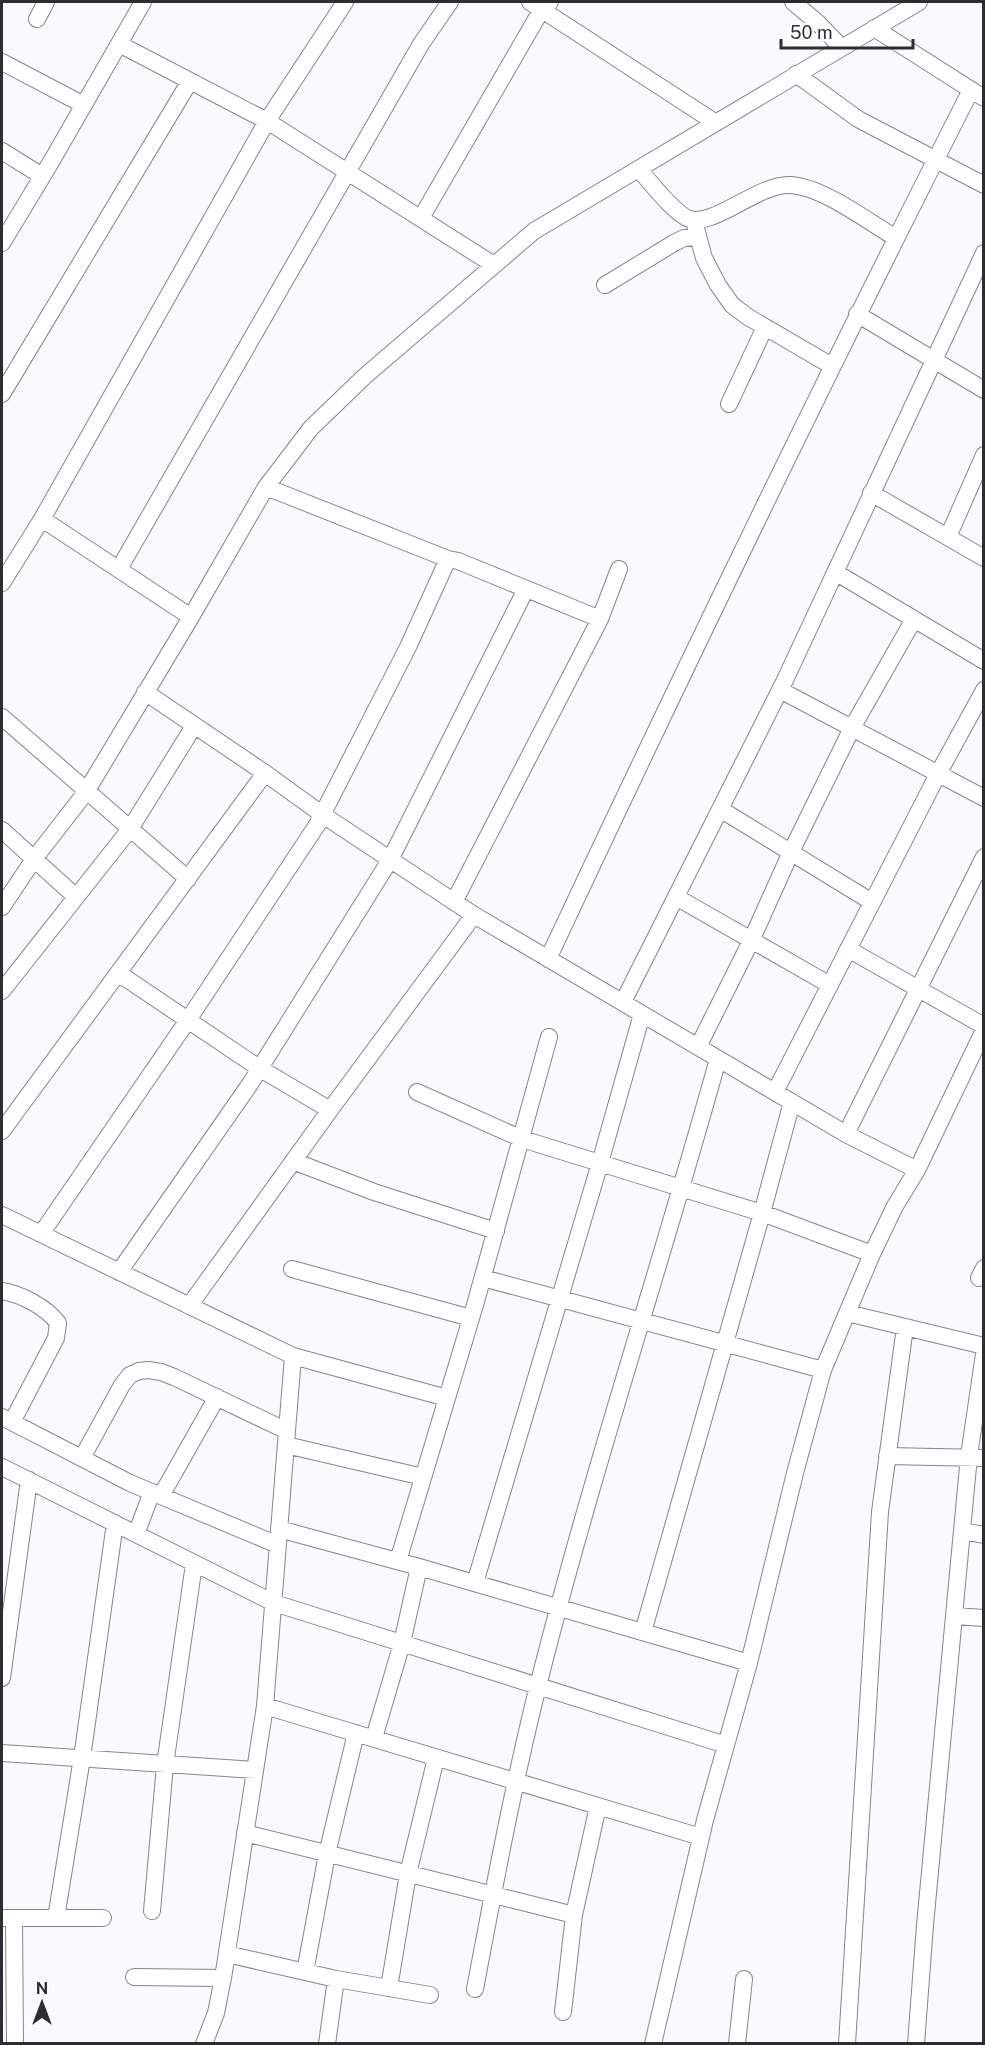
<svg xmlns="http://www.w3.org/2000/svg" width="985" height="2045" font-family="'Public Sans',sans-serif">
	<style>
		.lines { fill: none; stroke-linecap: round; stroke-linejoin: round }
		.minor-casing { stroke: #84858e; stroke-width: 18 }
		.minor { stroke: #fff; stroke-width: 16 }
	</style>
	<rect width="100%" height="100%" fill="#f9f9fe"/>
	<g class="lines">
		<defs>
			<path id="minor" d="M 530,2 L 716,123
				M 793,2 L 818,23 L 841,47
				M 37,19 L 46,2
				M 874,28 L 984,98
				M 119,44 L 267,121 L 494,265
				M 2,62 L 84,105
				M 796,74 L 858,119 L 984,185
				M 2,151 L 42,176
				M 638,169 C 652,183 670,209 687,218 C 710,230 758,184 789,185 C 822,186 867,221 896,238
				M 421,218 L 542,9 L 550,2
				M 694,221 L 704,258 L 718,285 L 732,305 L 748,317 L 832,366
				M 2,243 L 51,162 L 143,2
				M 605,285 L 674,243 L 684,238 L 698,237
				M 857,314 L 984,390
				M 2,394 L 190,81
				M 729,404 L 765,327
				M 266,487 L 448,559 L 458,561 L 600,619
				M 871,493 L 984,558
				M 42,519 L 191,617
				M 948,537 L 984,455
				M 119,569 L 421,44 L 450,2
				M 835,572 L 984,661
				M 2,583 L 42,519 L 267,121 L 345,2
				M 780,690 L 984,798
				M 145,692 L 265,773 L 323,815 L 474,915 L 846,1134 L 917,1170
				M 2,717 L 188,879
				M 720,809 L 872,902
				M 2,830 L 76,897
				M 676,897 L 830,985
				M 454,902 L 600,619 L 619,569
				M 2,907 L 34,859 L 86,792 L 191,617 L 266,487 L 311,428 L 365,376 L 534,231 L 919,2
				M 848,949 L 984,1026
				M 548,959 C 685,667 825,377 971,90
				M 118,973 L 259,1068 L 330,1110
				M 2,991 L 130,829 L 194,726
				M 623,1002 L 785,680 L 984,253
				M 698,1047 L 751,941 L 791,852 L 852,728 L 914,619
				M 417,1092 L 522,1139 L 762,1213 L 872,1254
				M 775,1092 L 938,774 L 984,690
				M 2,1131 L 265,773
				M 846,1134 L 984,857
				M 293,1161 L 374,1192 L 496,1231
				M 2,1215 L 293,1356 L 447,1398
				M 41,1234 L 188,1020 L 317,825 L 408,647 L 448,559
				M 292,1269 L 471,1318
				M 119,1272 L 250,1084 L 390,860 L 526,589
				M 483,1278 L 823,1370
				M 979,1278 L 984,1268
				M 2,1291 C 21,1294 46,1307 58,1323 L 56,1338 L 12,1422
				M 189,1306 L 330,1110 L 474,915
				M 847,1313 L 984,1346
				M 2,1417 L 130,1483 L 278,1545
				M 286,1445 L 423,1477
				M 887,1456 L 984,1458
				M 82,1458 L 122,1385 L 130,1375 L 139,1371 L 148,1370 L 161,1372 L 174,1377 L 287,1431
				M 2,1467 L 274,1603 L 726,1745
				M 161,1496 L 217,1397
				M 279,1529 L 419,1567 L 749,1663
				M 963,1531 L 984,1535
				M 136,1534 L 152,1492
				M 398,1561 L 475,1305 L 549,1037
				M 475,1583 L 600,1163 L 642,1014
				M 955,1616 L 984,1618
				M 643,1632 L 762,1213 L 792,1102
				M 2,1678 L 29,1480
				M 265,1706 L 701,1837
				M 374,1738 L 402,1643 L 419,1567
				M 2,1753 L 255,1770
				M 245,1833 L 574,1915
				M 152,1911 L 165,1765 L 194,1564
				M 2,1918 L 103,1918
				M 56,1918 L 82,1758 L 115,1523
				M 14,1919 L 15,2044
				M 227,1954 L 336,1979 L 430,1995
				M 305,1972 L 327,1854 L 356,1733
				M 134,1977 L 223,1978
				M 389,1988 L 408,1874 L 436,1758
				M 475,1989 C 494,1888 513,1786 538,1686 C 591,1475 660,1268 718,1059
				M 563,2012 L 574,1915 L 598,1806
				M 204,2044 L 216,2013 L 223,1978 L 265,1706 L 293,1356
				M 327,2044 L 336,1979
				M 653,2044 L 705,1820 L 749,1663 L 795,1473 L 823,1370 L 872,1254 L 895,1206 L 917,1170 L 984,1030
				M 737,2044 L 744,1979
				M 847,2044 L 880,1512 L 905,1327
				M 916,2044 L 925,1925 L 969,1456 L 984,1354"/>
		</defs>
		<use href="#minor" class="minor-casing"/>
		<use href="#minor" class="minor"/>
	</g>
	<rect width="985" height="2045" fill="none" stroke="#2e2e32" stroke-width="6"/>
	<g transform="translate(42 2003)" stroke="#ffffff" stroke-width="4.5" paint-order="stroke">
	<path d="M0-4.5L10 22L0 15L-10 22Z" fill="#2e2e32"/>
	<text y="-9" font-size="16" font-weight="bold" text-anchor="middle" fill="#2e2e32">N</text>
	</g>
	<path d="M781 39v9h132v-9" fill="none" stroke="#2e2e32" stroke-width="3"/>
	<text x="790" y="39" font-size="18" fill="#2e2e32" stroke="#ffffff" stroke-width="4.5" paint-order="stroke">50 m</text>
</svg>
